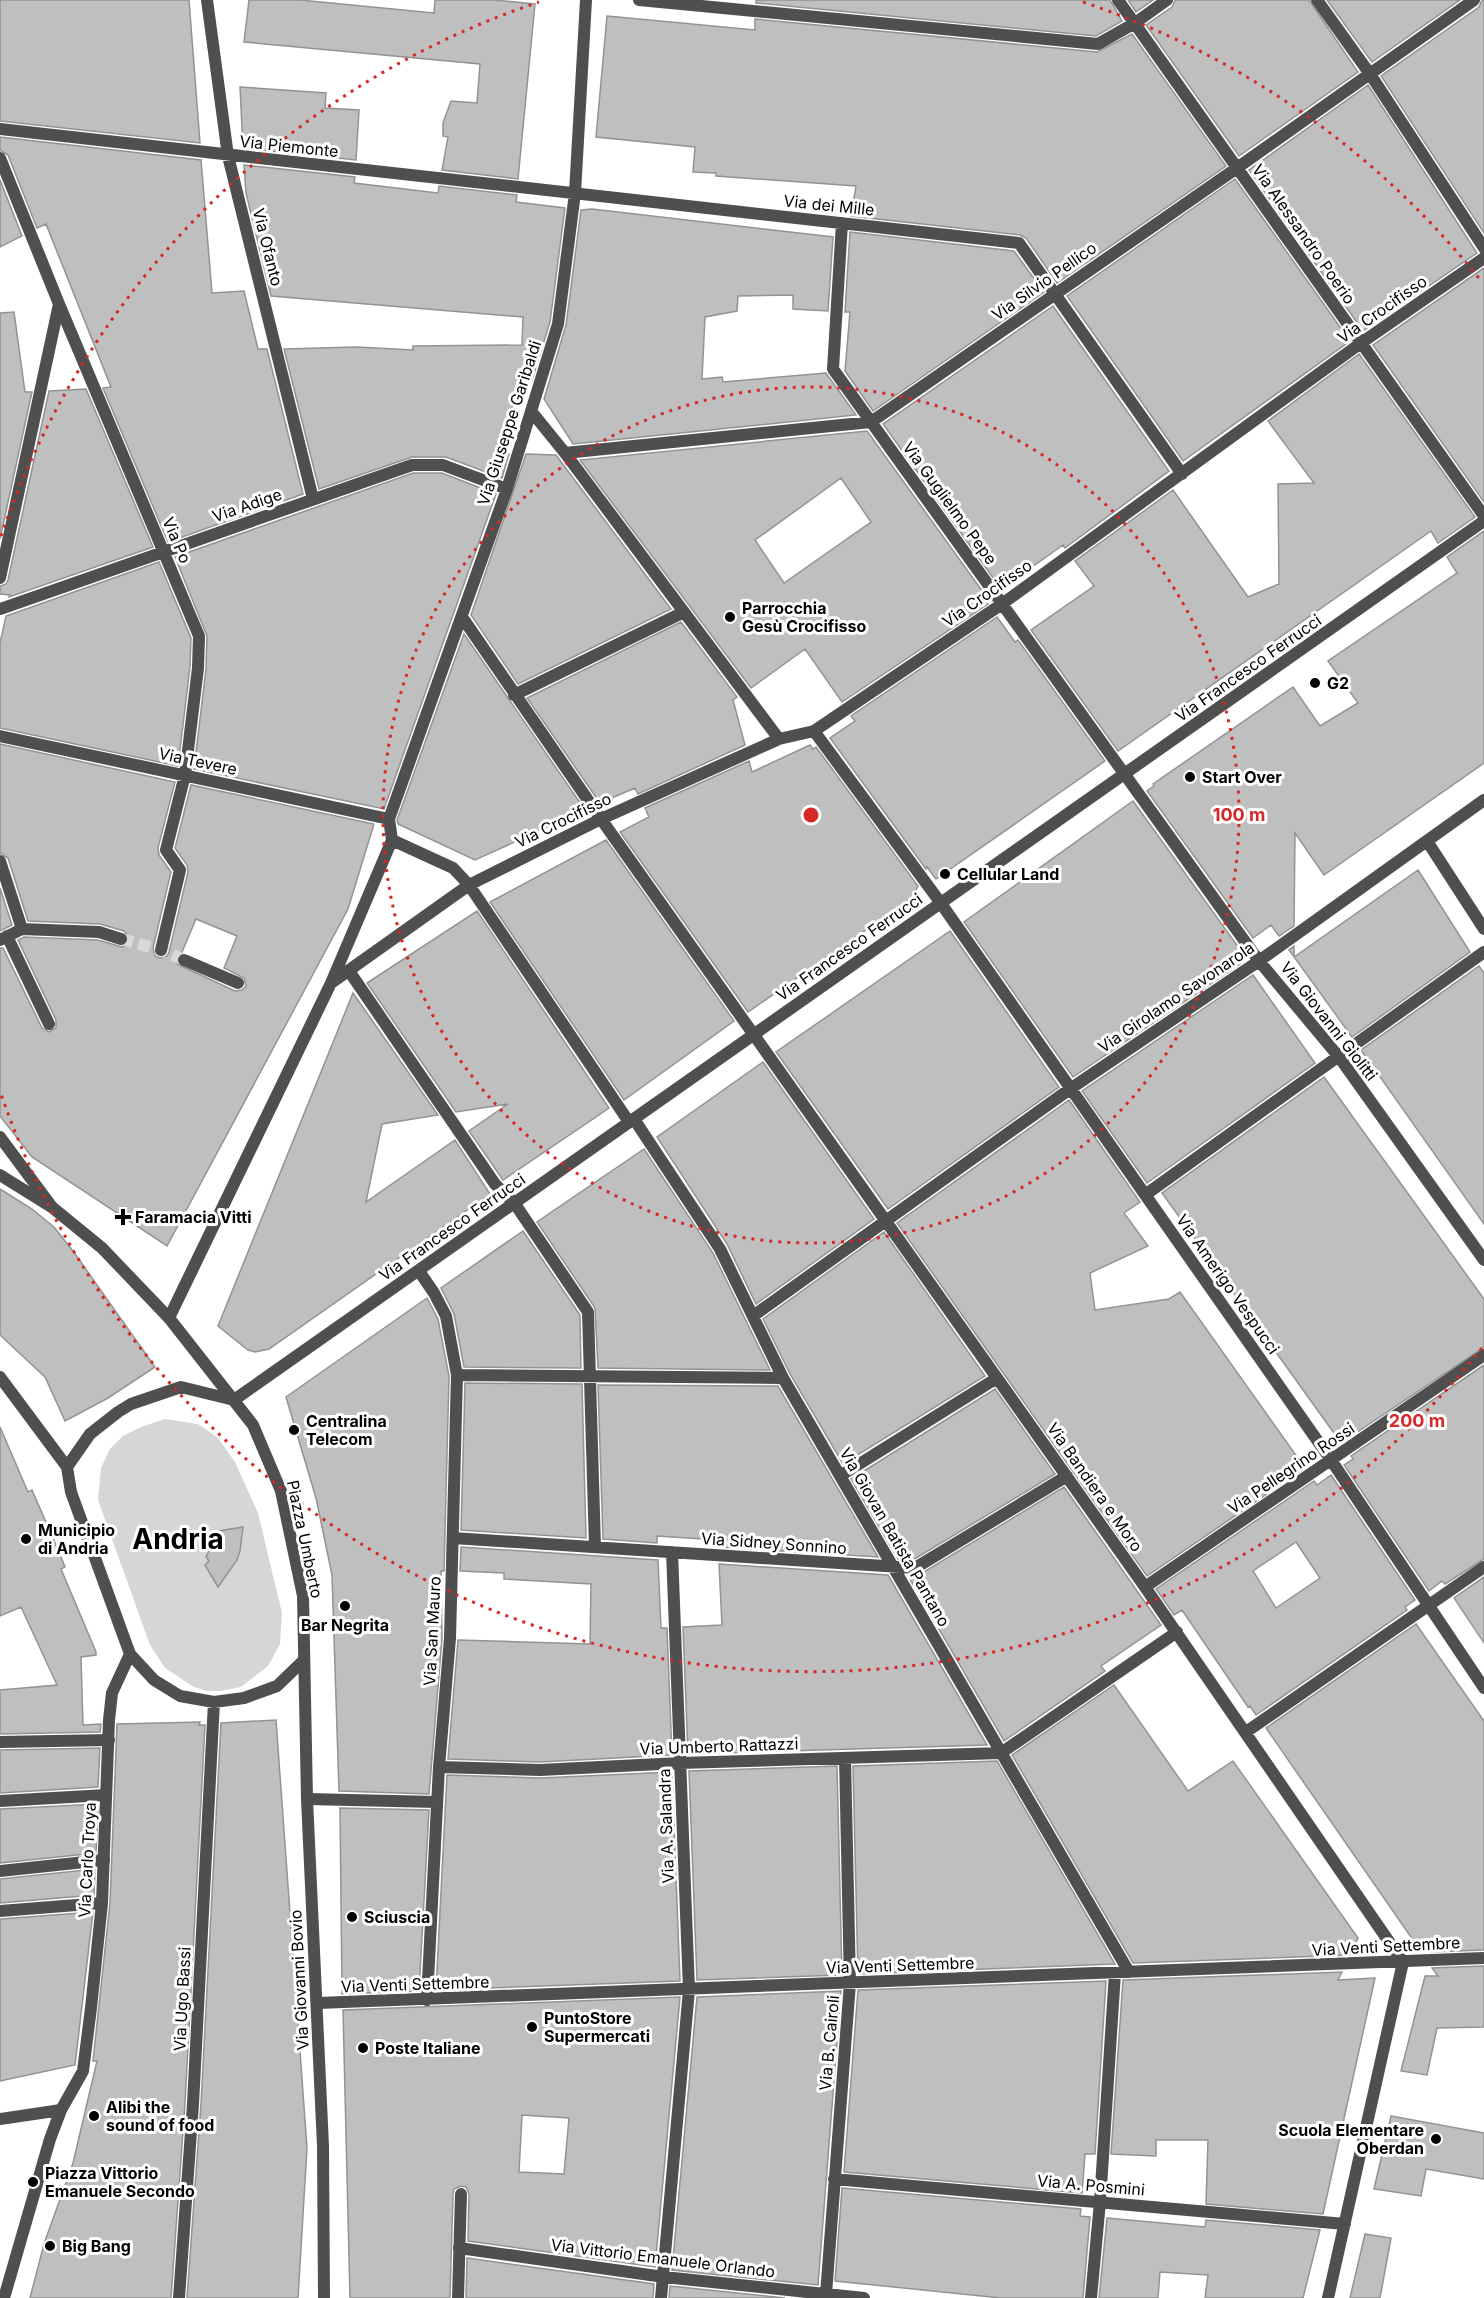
<svg xmlns="http://www.w3.org/2000/svg" width="1484" height="2298" font-family="Inter,sans-serif">
	<style>
		.green { fill: #d6d6d6 }
		.building { fill: #bfbfbf; stroke: #939393; stroke-width: 1.5; fill-rule: evenodd }
		.lines { fill: none; stroke-linecap: round; stroke-linejoin: round }
		.pedestrian-tunnel { stroke: #d9d9d9; stroke-width: 12; stroke-dasharray: 12 6; stroke-linecap: butt }
		.service { stroke: #4f4f4f; stroke-width: 12 }
		.pedestrian { stroke: #4f4f4f; stroke-width: 12 }
		.minor { stroke: #4f4f4f; stroke-width: 12 }
		.tertiary { stroke: #4f4f4f; stroke-width: 12 }
		.ring { fill: none; stroke: #d62828; stroke-width: 3; stroke-dasharray: 3 6 }
		.poi-dot { fill: #000; stroke: #fff; stroke-width: 2 }
		.labels { text-anchor: middle; dominant-baseline: central; stroke-width: 6; stroke-linejoin: round; paint-order: stroke }
		.street-label { font-size: 16px; fill: #000; stroke: #fff }
		.poi-label { font-size: 16px; font-weight: bold; fill: #000; stroke: #fff; text-anchor: start }
		.town-label { font-size: 28px; font-weight: bold; fill: #000; stroke: #fff }
		.centre { fill: #d62828; stroke: #fff; stroke-width: 3 }
		.ring-label { font-size: 18px; text-anchor: middle; font-weight: bold; fill: #d62828; stroke: #fff; stroke-width: 6; stroke-linejoin: round; paint-order: stroke }
	</style>
	<rect width="100%" height="100%" fill="#fff"/>
	<path class="green" d="M 165,1419 L 198,1424 L 218,1438 L 235,1462 L 258,1513 L 282,1613 L 280,1644 L 268,1666 L 241,1687 L 221,1691 L 207,1691 L 194,1687 L 165,1668 L 150,1645 L 98,1500 L 101,1468 L 110,1449 L 123,1436 L 141,1427 Z"/>
	<path class="building" d="M 0,0 L 189,0 L 200,143 L 0,121 Z
		M 249,0 L 300,0 L 434,13 L 435,0 L 494,0 L 535,4 L 518,179 L 442,170 L 448,137 L 443,136 L 443,123 L 451,101 L 477,103 L 480,64 L 244,42 Z
		M 756,0 L 1110,0 L 1122,21 L 1096,36 L 756,3 Z
		M 1128,0 L 1153,0 L 1136,12 Z
		M 1175,0 L 1309,0 L 1358,72 L 1239,156 L 1146,25 L 1172,7 Z
		M 1327,0 L 1460,0 L 1372,62 Z
		M 1482,0 L 1484,0 L 1484,233 L 1381,76 L 1479,7 Z
		M 607,16 L 755,30 L 755,19 L 1097,52 L 1132,34 L 1226,166 L 1057,283 L 1026,238 L 1020,235 L 851,216 L 856,186 L 716,176 L 716,173 L 693,172 L 695,147 L 596,137 Z
		M 1368,85 L 1477,253 L 1363,331 L 1249,170 Z
		M 240,87 L 326,93 L 325,108 L 359,110 L 356,160 L 243,148 Z
		M 0,137 L 201,160 L 212,293 L 244,291 L 258,349 L 267,349 L 303,494 L 168,542 L 103,388 L 111,387 L 46,224 L 37,228 L 8,155 L 0,150 Z
		M 244,165 L 355,177 L 354,183 L 438,193 L 439,186 L 517,195 L 516,202 L 565,208 L 550,322 L 532,380 L 525,370 L 496,454 L 509,454 L 502,478 L 446,457 L 412,457 L 319,489 L 284,349 L 356,347 L 413,350 L 413,346 L 522,345 L 523,317 L 271,296 L 246,193 Z
		M 1235,179 L 1350,341 L 1183,461 L 1067,296 Z
		M 0,180 L 22,236 L 0,247 Z
		M 592,209 L 833,237 L 828,311 L 793,309 L 793,295 L 738,296 L 737,311 L 705,317 L 702,379 L 722,377 L 723,382 L 826,373 L 856,415 L 573,444 L 544,399 L 566,325 L 581,210 Z
		M 850,232 L 1014,251 L 1044,292 L 873,411 L 845,371 L 850,312 L 845,312 Z
		M 1484,268 L 1484,502 L 1373,345 Z
		M 1053,306 L 1169,471 L 1065,548 L 1063,545 L 1001,589 L 883,424 Z
		M 14,312 L 25,392 L 32,392 L 0,539 L 0,313 Z
		M 1359,354 L 1475,517 L 1438,543 L 1431,531 L 1118,751 L 1031,630 L 1094,586 L 1075,561 L 1173,490 L 1248,597 L 1279,584 L 1278,484 L 1314,483 L 1268,421 Z
		M 86,389 L 153,547 L 9,597 L 10,595 L 0,594 L 0,586 L 6,584 L 8,580 L 49,391 Z
		M 867,431 L 988,599 L 986,600 L 988,604 L 842,702 L 805,649 L 751,688 L 580,460 ZM 841,478 L 871,522 L 784,583 L 755,540 Z
		M 526,454 L 556,455 L 671,609 L 518,684 L 471,615 Z
		M 413,473 L 442,473 L 496,494 L 384,809 L 194,769 L 206,669 L 207,636 L 175,557 Z
		M 1484,531 L 1484,763 L 1324,875 L 1295,833 L 1294,926 L 1279,936 L 1271,925 L 1253,938 L 1147,791 L 1154,786 L 1153,784 L 1293,687 L 1320,726 L 1358,703 L 1328,661 L 1457,573 L 1447,557 Z
		M 159,562 L 191,638 L 190,667 L 178,766 L 0,728 L 0,643 L 6,616 Z
		M 997,617 L 1015,642 L 1018,640 L 1105,761 L 936,879 L 927,867 L 926,869 L 830,738 L 855,721 L 851,716 Z
		M 681,622 L 737,697 L 733,700 L 745,745 L 638,794 L 635,788 L 600,803 L 527,698 Z
		M 464,634 L 585,810 L 475,860 L 398,824 L 397,820 Z
		M 0,744 L 175,782 L 158,848 L 159,855 L 171,872 L 153,948 L 155,956 L 160,958 L 167,956 L 169,952 L 188,872 L 187,865 L 175,848 L 191,785 L 374,824 L 348,909 L 167,1246 L 32,1157 L 0,1116 L 0,948 L 3,948 L 42,1028 L 49,1032 L 56,1028 L 56,1020 L 18,940 L 24,937 L 98,940 L 122,947 L 127,945 L 129,938 L 124,931 L 100,924 L 28,921 L 8,858 L 0,853 ZM 196,919 L 237,936 L 224,968 L 244,978 L 246,986 L 242,990 L 235,991 L 177,964 L 176,957 L 182,952 Z
		M 810,745 L 813,749 L 816,747 L 918,886 L 912,898 L 748,1012 L 620,832 L 649,817 L 645,808 L 749,761 L 752,772 Z
		M 1133,801 L 1239,948 L 1236,950 L 1243,962 L 1073,1077 L 964,922 Z
		M 606,840 L 734,1021 L 624,1100 L 490,902 Z
		M 1418,870 L 1470,952 L 1352,1037 L 1289,950 L 1294,946 L 1294,957 Z
		M 0,888 L 12,925 L 0,931 Z
		M 477,911 L 609,1108 L 503,1180 L 469,1131 L 508,1104 L 456,1112 L 367,983 Z
		M 950,931 L 1059,1087 L 888,1209 L 776,1052 Z
		M 1479,966 L 1484,973 L 1484,1224 L 1361,1050 Z
		M 1253,975 L 1315,1063 L 1147,1183 L 1082,1091 Z
		M 353,993 L 438,1115 L 382,1124 L 366,1202 L 455,1140 L 490,1194 L 269,1349 L 255,1352 L 248,1350 L 218,1326 Z
		M 763,1062 L 874,1219 L 756,1304 L 727,1244 L 657,1137 Z
		M 1324,1077 L 1484,1299 L 1484,1347 L 1341,1443 L 1162,1193 Z
		M 1069,1100 L 1140,1202 L 1124,1213 L 1148,1246 L 1090,1273 L 1095,1310 L 1169,1299 L 1180,1292 L 1305,1468 L 1147,1576 L 897,1223 Z
		M 644,1149 L 713,1253 L 770,1370 L 598,1368 L 595,1308 L 537,1222 Z
		M 0,1189 L 32,1209 L 54,1227 L 73,1251 L 155,1367 L 108,1398 L 65,1421 L 45,1377 L 0,1335 Z
		M 523,1231 L 580,1315 L 581,1368 L 464,1367 L 454,1314 L 441,1288 Z
		M 884,1232 L 985,1376 L 843,1464 L 790,1374 L 763,1319 Z
		M 427,1298 L 438,1319 L 449,1376 L 444,1571 L 441,1571 L 442,1639 L 429,1794 L 339,1791 L 332,1575 L 316,1498 L 286,1397 Z
		M 1484,1365 L 1484,1559 L 1445,1584 L 1442,1581 L 1429,1591 L 1344,1465 L 1353,1459 L 1351,1456 Z
		M 465,1383 L 582,1384 L 586,1538 L 461,1530 Z
		M 598,1385 L 778,1386 L 878,1557 L 719,1547 L 718,1540 L 657,1536 L 657,1543 L 603,1539 Z
		M 995,1389 L 1055,1474 L 913,1560 L 898,1559 L 851,1479 Z
		M 0,1427 L 28,1492 L 32,1490 L 56,1545 L 65,1567 L 61,1569 L 96,1652 L 96,1655 L 81,1657 L 83,1725 L 101,1724 L 100,1732 L 0,1734 L 0,1690 L 57,1685 L 21,1607 L 0,1616 Z
		M 1331,1475 L 1415,1600 L 1405,1607 L 1407,1610 L 1256,1715 L 1250,1706 L 1248,1707 L 1182,1610 L 1174,1615 L 1156,1589 L 1314,1481 L 1317,1485 ZM 1296,1542 L 1320,1578 L 1276,1608 L 1253,1571 Z
		M 1064,1487 L 1161,1625 L 1101,1666 L 1105,1671 L 1004,1741 L 908,1576 L 919,1575 Z
		M 243,1527 L 240,1551 L 237,1560 L 218,1587 L 205,1565 L 209,1561 L 206,1557 L 215,1539 L 218,1538 L 219,1531 Z
		M 461,1547 L 658,1560 L 661,1628 L 667,1628 L 672,1755 L 540,1762 L 448,1759 L 458,1640 L 590,1644 L 591,1584 L 504,1579 L 504,1573 L 460,1571 Z
		M 719,1564 L 888,1575 L 987,1745 L 688,1754 L 683,1627 L 722,1625 Z
		M 1484,1577 L 1484,1643 L 1454,1598 Z
		M 1416,1624 L 1484,1721 L 1484,1950 L 1431,1952 L 1434,1939 L 1413,1940 L 1266,1728 Z
		M 1114,1685 L 1188,1791 L 1233,1761 L 1358,1938 L 1350,1955 L 1133,1963 L 1012,1755 Z
		M 276,1720 L 307,2148 L 298,2298 L 187,2298 L 201,2104 L 221,1723 Z
		M 200,1722 L 199,1725 L 205,1725 L 185,2103 L 171,2298 L 30,2298 L 44,2244 L 73,2163 L 97,2061 L 93,2061 L 110,1903 L 117,1724 Z
		M 100,1748 L 98,1787 L 0,1793 L 0,1750 Z
		M 997,1761 L 1115,1964 L 858,1974 L 853,1766 Z
		M 837,1766 L 842,1975 L 697,1980 L 689,1771 Z
		M 672,1772 L 680,1981 L 436,1990 L 447,1775 L 540,1778 Z
		M 98,1804 L 96,1853 L 0,1863 L 0,1809 Z
		M 340,1808 L 429,1810 L 419,1991 L 342,1994 Z
		M 95,1869 L 94,1895 L 0,1903 L 0,1879 Z
		M 93,1912 L 75,2065 L 0,2081 L 0,1919 Z
		M 1484,1966 L 1484,2027 L 1437,2028 L 1427,2075 L 1401,2071 L 1425,1976 L 1438,1976 L 1432,1968 Z
		M 1342,1972 L 1338,1980 L 1375,1978 L 1323,2214 L 1206,2204 L 1208,2140 L 1156,2140 L 1156,2156 L 1111,2154 L 1123,1980 Z
		M 1106,1981 L 1095,2154 L 1085,2154 L 1082,2193 L 844,2172 L 858,1990 Z
		M 841,1991 L 818,2285 L 672,2270 L 697,1997 Z
		M 680,1997 L 655,2267 L 468,2241 L 469,2194 L 466,2187 L 461,2186 L 454,2189 L 453,2194 L 450,2298 L 350,2298 L 343,2010 ZM 522,2115 L 569,2118 L 564,2174 L 519,2172 Z
		M 1391,2116 L 1484,2133 L 1484,2179 L 1426,2169 L 1421,2196 L 1374,2189 Z
		M 842,2188 L 1081,2209 L 1080,2216 L 1090,2217 L 1083,2298 L 1001,2298 L 835,2281 Z
		M 1107,2218 L 1205,2227 L 1206,2220 L 1320,2230 L 1303,2298 L 1205,2298 L 1208,2275 L 1160,2272 L 1158,2298 L 1099,2298 Z
		M 1365,2234 L 1391,2238 L 1380,2298 L 1350,2298 Z
		M 467,2258 L 654,2284 L 653,2298 L 466,2298 Z
		M 670,2286 L 785,2298 L 669,2298 Z"/>
	<g class="lines">
		<path class="pedestrian-tunnel" d="M 121,939 L 161,950 L 184,960"/>
		<path class="service" d="M 458,2298 L 461,2194"/>
		<path class="pedestrian" d="M 0,861 L 22,929
			M 7,936 L 49,1024
			M 0,940 L 22,929 L 99,932 L 121,939
			M 184,960 L 238,983
			M 0,1742 L 109,1740
			M 0,1801 L 106,1795
			M 0,1871 L 104,1860
			M 0,1911 L 102,1903
			M 459,2248 L 664,2277"/>
		<path class="minor" d="M 207,0 L 228,156 L 313,499
			M 639,0 L 1098,44 L 1135,23 L 1167,0
			M 1118,0 L 1484,516
			M 1317,0 L 1370,74 L 1484,248
			M 0,129 L 1019,243 L 1182,474
			M 0,158 L 59,304 L 199,636 L 198,668 L 185,775 L 166,850 L 180,870 L 161,950
			M 842,223 L 833,369 L 1259,961 L 1339,1057 L 1484,1260
			M 531,411 L 565,453 L 871,422 L 1237,168 L 1474,0
			M 565,453 L 779,739
			M 0,578 L 59,304
			M 0,609 L 412,465 L 443,465 L 507,489
			M 462,617 L 601,819 L 1145,1587 L 1403,1962 L 1328,2298
			M 514,695 L 684,612
			M 814,731 L 940,902 L 1331,1460 L 1484,1688
			M 0,736 L 389,819
			M 392,840 L 389,819 L 507,489 L 558,324 L 575,193 L 586,0
			M 392,840 L 453,868 L 469,885 L 629,1122
			M 1427,841 L 1484,929
			M 349,971 L 495,1184 L 515,1204 L 588,1312 L 595,1547
			M 331,983 L 469,885 L 601,819 L 779,739 L 814,731 L 1002,604 L 1361,343 L 1484,258
			M 634,1119 L 720,1249 L 783,1378 L 1129,1972
			M 0,1137 L 52,1207
			M 1145,1195 L 1484,952
			M 419,1271 L 434,1293 L 446,1316 L 457,1375 L 450,1638 L 439,1767 L 427,2000
			M 753,1316 L 1070,1089 L 1259,961 L 1484,800
			M 169,1318 L 331,983 L 392,840
			M 457,1375 L 783,1378
			M 0,1377 L 67,1467
			M 234,1400 L 181,1387 L 131,1404 L 118,1412 L 90,1434 L 67,1467 L 71,1492 L 130,1654 L 154,1680 L 180,1696 L 214,1702 L 244,1698 L 277,1686 L 304,1660
			M 840,1476 L 997,1378
			M 453,1538 L 915,1568 L 1067,1476
			M 1145,1587 L 1484,1355
			M 1246,1732 L 1484,1567
			M 439,1767 L 540,1770 L 680,1763 L 1001,1753 L 1177,1632
			M 307,1799 L 437,1802
			M 318,2003 L 1484,1958
			M 61,2110 L 83,2071 L 91,2008 L 102,1903 L 109,1720 L 112,1693 L 130,1654
			M 0,2119 L 61,2110 L 50,2139 L 4,2298
			M 834,2179 L 1345,2224
			M 664,2277 L 864,2298
			M 826,2294 L 850,1983 L 845,1758
			M 179,2298 L 193,2104 L 214,1702
			M 661,2298 L 689,1990 L 672,1552
			M 1091,2298 L 1100,2202 L 1115,1973"/>
		<path class="tertiary" d="M 0,1175 L 53,1208 L 102,1248 L 169,1318 L 253,1425 L 281,1491 L 303,1596 L 307,1799 L 323,2146 L 324,2298
			M 234,1400 L 1484,521"/>
	</g>
	<g class="ring">
		<circle cx="811" cy="815" r="428"/>
		<path d="M1482 1348A857 857 0 0 1 1 1094M1 536A857 857 0 0 1 539 2M1083 2A857 857 0 0 1 1482 282"/>
	</g>
	<g class="poi-dot">
		<circle cx="730" cy="617" r="6"/>
		<circle cx="1315" cy="683" r="6"/>
		<circle cx="1190" cy="777" r="6"/>
		<circle cx="945" cy="874" r="6"/>
		<path d="M120 1208h6v6h6v6h-6v6h-6v-6h-6v-6h6z"/>
		<circle cx="294" cy="1430" r="6"/>
		<circle cx="26" cy="1539" r="6"/>
		<circle cx="345" cy="1606" r="6"/>
		<circle cx="352" cy="1917" r="6"/>
		<circle cx="532" cy="2027" r="6"/>
		<circle cx="363" cy="2048" r="6"/>
		<circle cx="94" cy="2116" r="6"/>
		<circle cx="1436" cy="2139" r="6"/>
		<circle cx="33" cy="2182" r="6"/>
		<circle cx="50" cy="2246" r="6"/>
	</g>
	<g class="labels">
		<g class="street-label">
			<text transform="translate(289 146) rotate(6)">Via Piemonte</text>
			<text transform="translate(829 205) rotate(6)">Via dei Mille</text>
			<text transform="translate(1304 234) rotate(55)">Via Alessandro Poerio</text>
			<text transform="translate(268 247) rotate(76)">Via Ofanto</text>
			<text transform="translate(1044 281) rotate(-35)">Via Silvio Pellico</text>
			<text transform="translate(1382 309) rotate(-35)">Via Crocifisso</text>
			<text transform="translate(509 423) rotate(-72)">Via Giuseppe Garibaldi</text>
			<text transform="translate(950 503) rotate(54)">Via Guglielmo Pepe</text>
			<text transform="translate(247 505) rotate(-19)">Via Adige</text>
			<text transform="translate(177 540) rotate(67)">Via Po</text>
			<text transform="translate(987 593) rotate(-35)">Via Crocifisso</text>
			<text transform="translate(1248 668) rotate(-35)">Via Francesco Ferrucci</text>
			<text transform="translate(198 761) rotate(12)">Via Tevere</text>
			<text transform="translate(563 820) rotate(-26)">Via Crocifisso</text>
			<text transform="translate(849 947) rotate(-35)">Via Francesco Ferrucci</text>
			<text transform="translate(1176 997) rotate(-34)">Via Girolamo Savonarola</text>
			<text transform="translate(1329 1021) rotate(52)">Via Giovanni Giolitti</text>
			<text transform="translate(452 1227) rotate(-35)">Via Francesco Ferrucci</text>
			<text transform="translate(1228 1284) rotate(55)">Via Amerigo Vespucci</text>
			<text transform="translate(1291 1468) rotate(-34)">Via Pellegrino Rossi</text>
			<text transform="translate(1095 1487) rotate(55)">Via Bandiera e Moro</text>
			<text transform="translate(895 1537) rotate(60)">Via Giovan Batista Pantano</text>
			<text transform="translate(305 1539) rotate(78)">Piazza Umberto</text>
			<text transform="translate(774 1543) rotate(4)">Via Sidney Sonnino</text>
			<text transform="translate(432 1631) rotate(-87)">Via San Mauro</text>
			<text transform="translate(719 1746) rotate(-2)">Via Umberto Rattazzi</text>
			<text transform="translate(666 1826) rotate(-92)">Via A. Salandra</text>
			<text transform="translate(87 1860) rotate(-87)">Via Carlo Troya</text>
			<text transform="translate(1386 1946) rotate(-3)">Via Venti Settembre</text>
			<text transform="translate(900 1965) rotate(-2)">Via Venti Settembre</text>
			<text transform="translate(299 1980) rotate(-93)">Via Giovanni Bovio</text>
			<text transform="translate(415 1984) rotate(-2)">Via Venti Settembre</text>
			<text transform="translate(182 1999) rotate(-87)">Via Ugo Bassi</text>
			<text transform="translate(829 2043) rotate(-85)">Via B. Cairoli</text>
			<text transform="translate(1091 2185) rotate(5)">Via A. Posmini</text>
			<text transform="translate(663 2258) rotate(7)">Via Vittorio Emanuele Orlando</text>
		</g>
		<g class="poi-label">
			<text x="742" y="608">Parrocchia<tspan x="742" dy="18">Gesù Crocifisso</tspan></text>
			<text x="1327" y="683">G2</text>
			<text x="1202" y="777">Start Over</text>
			<text x="957" y="874">Cellular Land</text>
			<text x="135" y="1217">Faramacia Vitti</text>
			<text x="306" y="1421">Centralina<tspan x="306" dy="18">Telecom</tspan></text>
			<text x="38" y="1530">Municipio<tspan x="38" dy="18">di Andria</tspan></text>
			<text x="345" y="1625" text-anchor="middle">Bar Negrita</text>
			<text x="364" y="1917">Sciuscia</text>
			<text x="544" y="2018">PuntoStore<tspan x="544" dy="18">Supermercati</tspan></text>
			<text x="375" y="2048">Poste Italiane</text>
			<text x="106" y="2107">Alibi the<tspan x="106" dy="18">sound of food</tspan></text>
			<text x="1424" y="2130" text-anchor="end">Scuola Elementare<tspan x="1424" dy="18">Oberdan</tspan></text>
			<text x="45" y="2173">Piazza Vittorio<tspan x="45" dy="18">Emanuele Secondo</tspan></text>
			<text x="62" y="2246">Big Bang</text>
		</g>
		<g class="town-label">
			<text x="178" y="1539">Andria</text>
		</g>
	</g>
	<circle cx="811" cy="815" r="9" class="centre"/>
	<g class="ring-label">
		<text x="1239" y="821">100 m</text>
		<text x="1417" y="1427">200 m</text>
	</g>
</svg>
